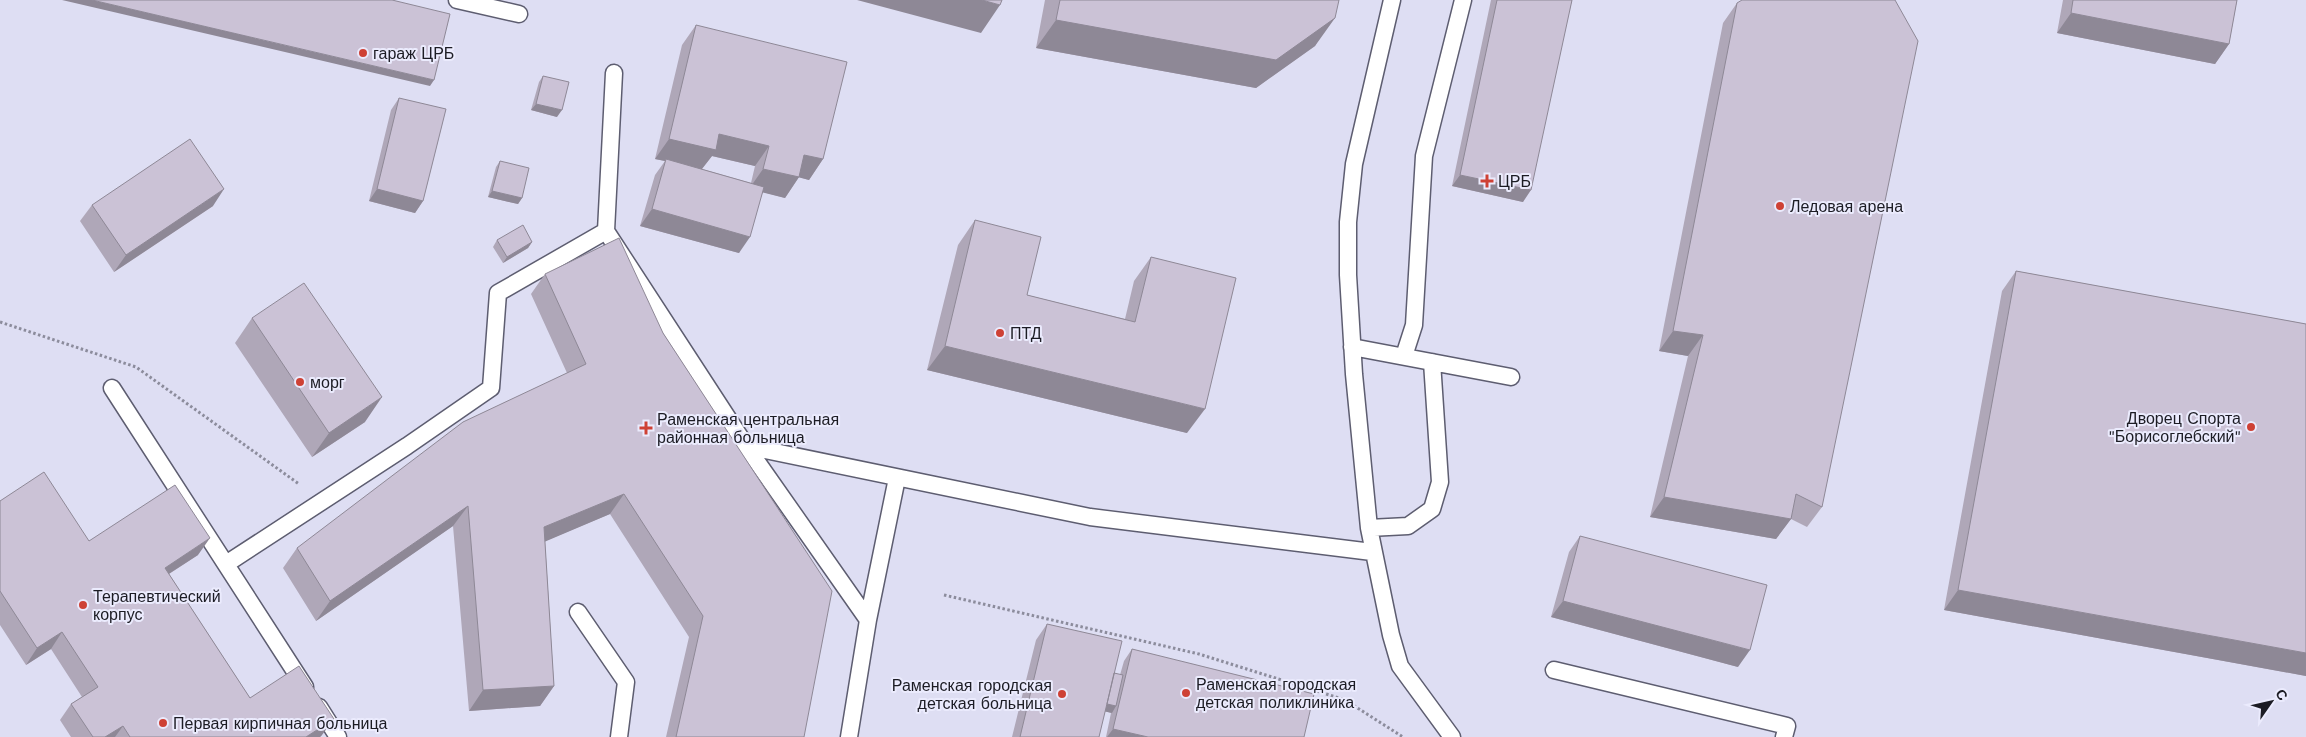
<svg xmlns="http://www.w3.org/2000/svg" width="2306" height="737" font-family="'Work Sans',sans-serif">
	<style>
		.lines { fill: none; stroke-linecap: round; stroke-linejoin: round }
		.service-casing { stroke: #5d5d70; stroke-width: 19 }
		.path { stroke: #8c8c9c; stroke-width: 3; stroke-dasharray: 2.5 2.5; stroke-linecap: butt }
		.service { stroke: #fff; stroke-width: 16 }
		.wall { fill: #afa7b8; fill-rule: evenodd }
		.shaded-wall { fill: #8e8896 }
		.building { fill: #cbc2d6; stroke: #8e8896 }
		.poi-dot { fill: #ce4135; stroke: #ebebfd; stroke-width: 2 }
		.labels { text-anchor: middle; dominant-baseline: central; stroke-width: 4; stroke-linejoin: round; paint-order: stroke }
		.poi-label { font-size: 16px; fill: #1c1c24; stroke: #ebebfd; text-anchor: start }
	</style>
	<rect width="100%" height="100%" fill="#dedef3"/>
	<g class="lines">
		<defs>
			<path id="service" d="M 457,0 L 519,14
				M 1392,0 L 1354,164 L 1348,222 L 1348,275 L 1354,374 L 1369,528 L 1391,635 L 1400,666 L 1452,737
				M 606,231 L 614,73
				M 1352,347 L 1511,377
				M 1404,356 L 1414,325 L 1424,156 L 1463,0
				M 112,388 L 305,687
				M 746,446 L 1090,517 L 1372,552
				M 1369,528 L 1408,526 L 1432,509 L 1440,482 L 1432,362
				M 226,564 L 407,446 L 491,388 L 498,293 L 606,231 L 746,446 L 868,620 L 849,737
				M 578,612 L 626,682 L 619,737
				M 868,620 L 897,478
				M 1554,670 L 1787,726 L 1784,737
				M 319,707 L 338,737"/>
		</defs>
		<use href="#service" class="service-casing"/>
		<path class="path" d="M 0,322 L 136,367 L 299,484
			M 944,595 L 1199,654 L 1345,700 L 1403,737"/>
		<use href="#service" class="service"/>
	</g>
	<path class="wall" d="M 1045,0 L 1339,0 L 1315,46 L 1256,88 L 1036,48 Z
		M 1491,0 L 1572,0 L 1523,202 L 1452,186 Z
		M 2063,0 L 2237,0 L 2229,44 L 2215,64 L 2057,33 Z
		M 1737,3 L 1822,507 L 1807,527 L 1791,519 L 1776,539 L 1650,517 L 1688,356 L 1659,351 L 1723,23 Z
		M 696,25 L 823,159 L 809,180 L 799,177 L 785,198 L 763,192 L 739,253 L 640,226 L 655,175 L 665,161 L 655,159 L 682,45 ZM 712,156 L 755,166 L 751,183 L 702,169 Z
		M 543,76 L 557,117 L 531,110 L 539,82 Z
		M 399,98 L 423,201 L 415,213 L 369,201 L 391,110 Z
		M 500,161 L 522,198 L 518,204 L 488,197 L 496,167 Z
		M 92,205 L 213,206 L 114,272 L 80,221 Z
		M 975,220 L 1027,295 L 1125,319 L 1134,281 L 1151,257 L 1187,433 L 927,370 L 958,245 Z
		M 497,240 L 532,242 L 528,248 L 503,263 L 493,247 Z
		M 2016,271 L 2306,324 L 2306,676 L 1944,610 L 2002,291 Z
		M 545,274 L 804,737 L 666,737 L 689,637 L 610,514 L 545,541 L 554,686 L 540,706 L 469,711 L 453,526 L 316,621 L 283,568 L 297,548 L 567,373 L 531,294 Z
		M 252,318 L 365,422 L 312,457 L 235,343 Z
		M 0,501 L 89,541 L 198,555 L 169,574 L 250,698 L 322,735 L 320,737 L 71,737 L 60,720 L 71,704 L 82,697 L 51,649 L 26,665 L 0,625 Z
		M 1580,536 L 1738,667 L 1551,617 L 1569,552 Z
		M 1047,624 L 1114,673 L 1120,675 L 1124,661 L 1132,649 L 1304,737 L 1106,737 L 1111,713 L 1105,711 L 1099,737 L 1012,737 L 1036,640 Z"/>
	<path class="shaded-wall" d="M 62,0 L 92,0 L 434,80 L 430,86 Z
		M 857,0 L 982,0 L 1000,5 L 981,33 Z
		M 2071,13 L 2229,44 L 2215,64 L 2057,33 Z
		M 1335,18 L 1315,46 L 1256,88 L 1036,48 L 1056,20 Z
		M 536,104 L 562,110 L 557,117 L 531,110 Z
		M 719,134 L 769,146 L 755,166 L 712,156 L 701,170 L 666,159 L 665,161 L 655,159 L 669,139 Z
		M 804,155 L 823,159 L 809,180 L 790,175 Z
		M 763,169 L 799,177 L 785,198 L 749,189 Z
		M 1460,175 L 1531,190 L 1523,202 L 1452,186 Z
		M 224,189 L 213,206 L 114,272 L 126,255 Z
		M 377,189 L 423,201 L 415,213 L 369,201 Z
		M 492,191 L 522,198 L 518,204 L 488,197 Z
		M 652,209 L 750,237 L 739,253 L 640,226 Z
		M 532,242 L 528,248 L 503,263 L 507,257 Z
		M 1673,331 L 1703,335 L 1688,356 L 1659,351 Z
		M 945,346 L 1205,409 L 1187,433 L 927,370 Z
		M 382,397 L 365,422 L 312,457 L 329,433 Z
		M 624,494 L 610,514 L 530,548 L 544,527 Z
		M 1664,497 L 1791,519 L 1776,539 L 1650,517 Z
		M 468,506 L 453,526 L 316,621 L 330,601 Z
		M 210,538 L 198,555 L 153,584 L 165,568 Z
		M 1958,590 L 2306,653 L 2306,676 L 1944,610 Z
		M 1563,601 L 1750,650 L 1738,667 L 1551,617 Z
		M 62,632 L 51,649 L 26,665 L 37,648 Z
		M 554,686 L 540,706 L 469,711 L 483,690 Z
		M 1102,703 L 1116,706 L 1112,713 L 1098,710 Z
		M 334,719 L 322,735 L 320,737 L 306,737 Z
		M 123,726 L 115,737 L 105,737 Z
		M 1113,729 L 1148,737 L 1107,737 Z"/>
	<path class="building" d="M 92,0 L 392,0 L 450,14 L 434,80 Z
		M 982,0 L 1002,0 L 1000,5 Z
		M 1060,0 L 1339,0 L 1335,18 L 1276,60 L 1056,20 Z
		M 1497,0 L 1572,0 L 1531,190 L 1460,175 Z
		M 1742,0 L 1895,0 L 1918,41 L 1822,507 L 1796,494 L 1791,519 L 1664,497 L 1703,335 L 1673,331 L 1737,3 Z
		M 2073,0 L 2237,0 L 2229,44 L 2071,13 Z
		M 696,25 L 847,62 L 823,159 L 804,155 L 799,177 L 763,169 L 769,146 L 719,134 L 716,150 L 669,139 Z
		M 543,76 L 569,82 L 562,110 L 536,104 Z
		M 399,98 L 446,109 L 423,201 L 377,189 Z
		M 190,139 L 224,189 L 126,255 L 92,205 Z
		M 666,159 L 764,187 L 750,237 L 652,209 Z
		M 500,161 L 529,168 L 522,198 L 492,191 Z
		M 975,220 L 1041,237 L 1027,295 L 1135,322 L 1151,257 L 1236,278 L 1205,409 L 945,346 Z
		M 523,225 L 532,242 L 507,257 L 497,240 Z
		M 619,238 L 663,333 L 832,591 L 804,737 L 676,737 L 703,616 L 624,494 L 544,527 L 554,686 L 483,690 L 468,506 L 330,601 L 297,548 L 463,422 L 586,364 L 545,274 Z
		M 2016,271 L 2306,324 L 2306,653 L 1958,590 Z
		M 304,283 L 382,397 L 329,433 L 252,318 Z
		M 44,472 L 89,541 L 175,485 L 210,538 L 165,568 L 250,698 L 299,666 L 334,719 L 306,737 L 130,737 L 123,726 L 105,737 L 93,737 L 71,704 L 98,687 L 62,632 L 37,648 L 0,591 L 0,501 Z
		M 1580,536 L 1767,585 L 1750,650 L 1563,601 Z
		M 1047,624 L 1122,641 L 1099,737 L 1020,737 Z
		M 1132,649 L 1314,694 L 1304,737 L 1148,737 L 1113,729 Z
		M 1114,673 L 1123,675 L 1116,706 L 1107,704 Z"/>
	<g class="poi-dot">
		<circle cx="363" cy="53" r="5"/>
		<path d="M1484.5 173.5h5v5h5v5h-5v5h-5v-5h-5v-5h5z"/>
		<circle cx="1780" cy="206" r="5"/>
		<circle cx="1000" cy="333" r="5"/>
		<circle cx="300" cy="382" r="5"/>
		<circle cx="2251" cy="427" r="5"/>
		<path d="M643.5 420.5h5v5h5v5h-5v5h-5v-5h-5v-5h5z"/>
		<circle cx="83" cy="605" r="5"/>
		<circle cx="1186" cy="693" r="5"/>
		<circle cx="1062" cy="694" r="5"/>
		<circle cx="163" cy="723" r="5"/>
	</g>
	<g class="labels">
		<g class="poi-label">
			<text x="373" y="53">гараж ЦРБ</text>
			<text x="1498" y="181">ЦРБ</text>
			<text x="1790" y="206">Ледовая арена</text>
			<text x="1010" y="333">ПТД</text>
			<text x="310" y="382">морг</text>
			<text x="2241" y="418" text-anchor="end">Дворец Спорта<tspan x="2241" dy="18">"Борисоглебский"</tspan></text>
			<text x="657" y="419">Раменская центральная<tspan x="657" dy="18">районная больница</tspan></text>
			<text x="93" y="596">Терапевтический<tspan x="93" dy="18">корпус</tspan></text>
			<text x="1196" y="684">Раменская городская<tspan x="1196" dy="18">детская поликлиника</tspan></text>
			<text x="1052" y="685" text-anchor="end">Раменская городская<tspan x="1052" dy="18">детская больница</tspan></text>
			<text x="173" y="723">Первая кирпичная больница</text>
		</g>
	</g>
	<g transform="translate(2271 702) rotate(56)" stroke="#ebebfd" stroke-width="4" paint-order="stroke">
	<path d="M0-4L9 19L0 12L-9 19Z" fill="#1c1c24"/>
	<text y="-8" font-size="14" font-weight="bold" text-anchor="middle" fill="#1c1c24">С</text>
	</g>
</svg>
